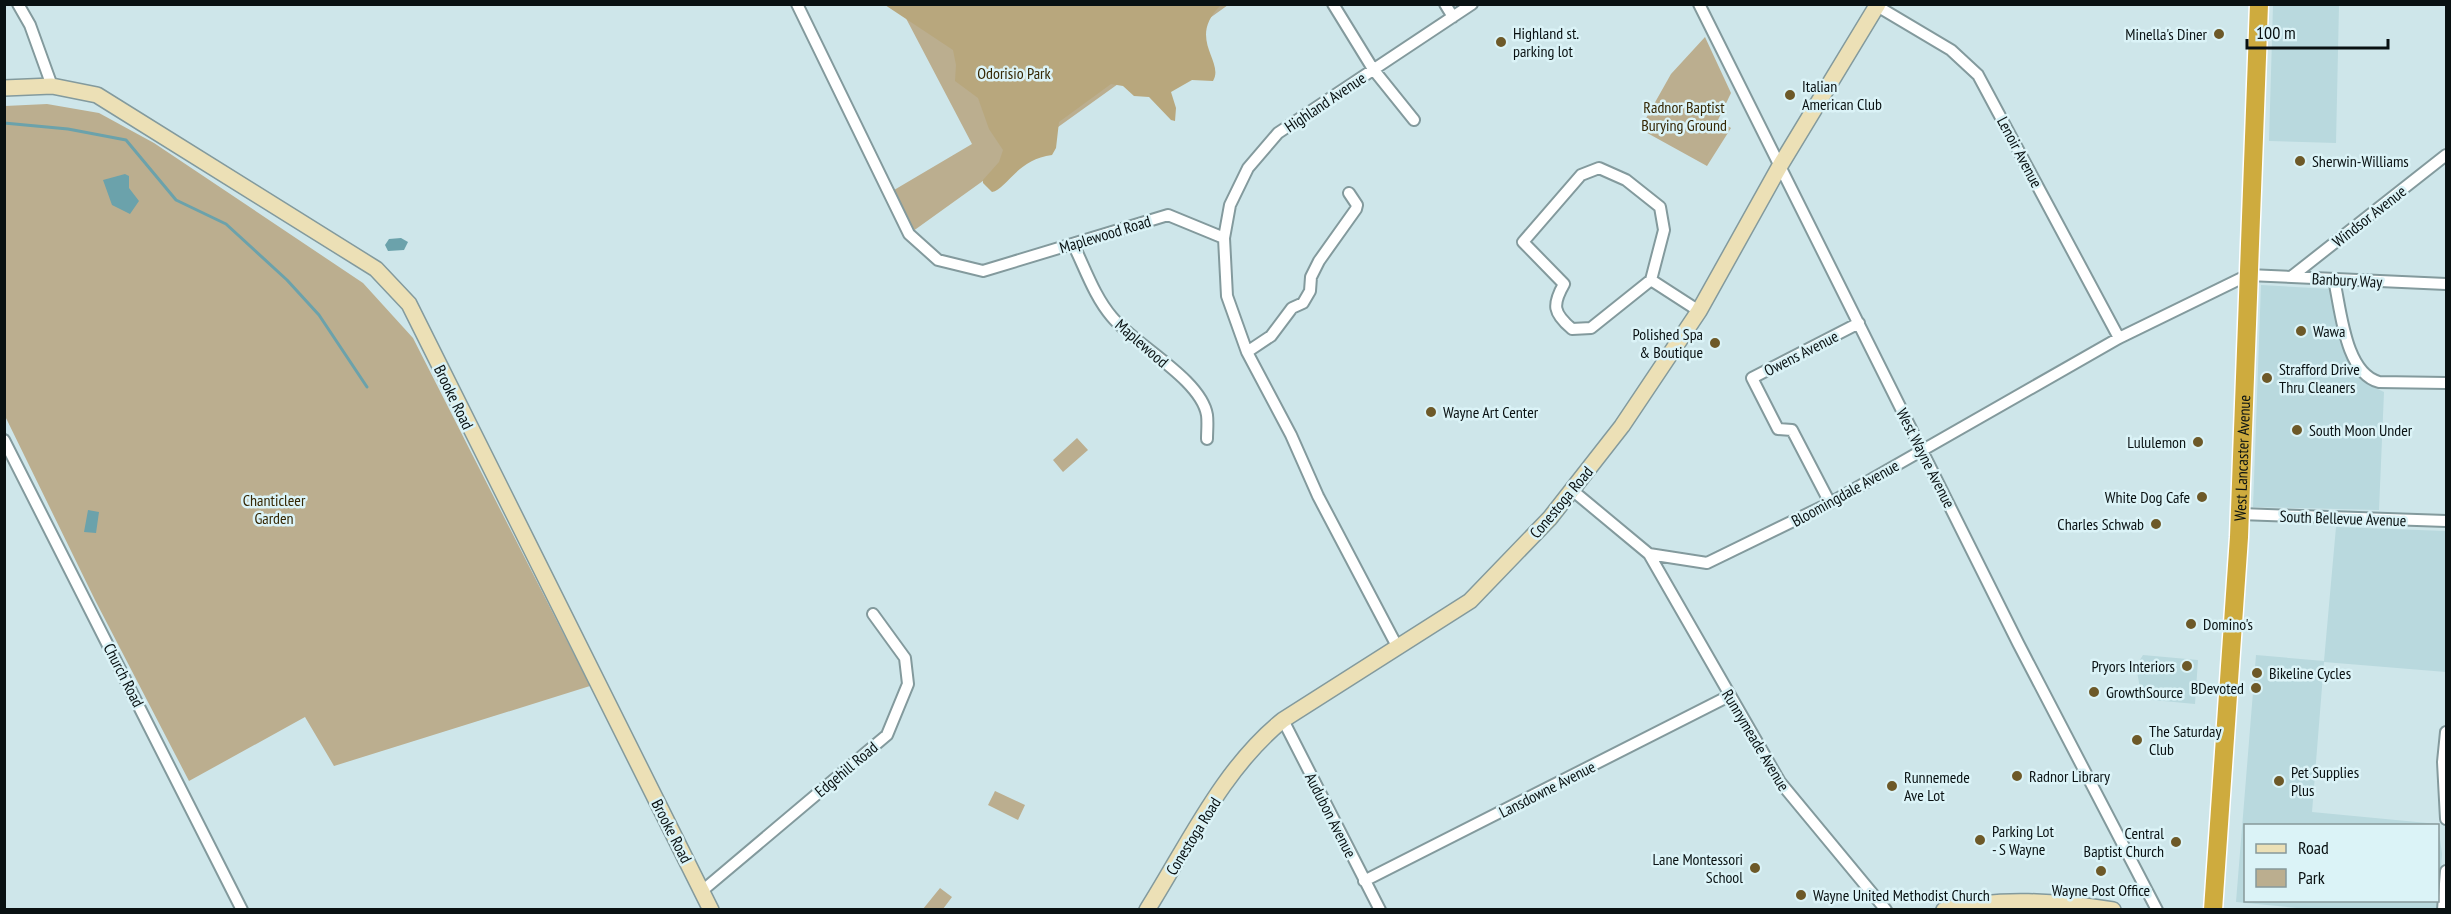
<svg xmlns="http://www.w3.org/2000/svg" width="2451" height="914" font-family="'PT Sans Narrow',sans-serif">
	<style>
		.built { fill: #b9d9de; fill-rule: evenodd }
		.green { fill: #bbae8f }
		.forest { fill: #b8a77d }
		.water { fill: #6ba2ab }
		.lines { fill: none; stroke-linecap: round; stroke-linejoin: round }
		.stream { stroke: #6ba2ab; stroke-width: 3 }
		.minor-casing { stroke: #839a9d; stroke-width: 14 }
		.secondary-casing { stroke: #839a9d; stroke-width: 18 }
		.trunk-casing { stroke: #fff; stroke-width: 21 }
		.minor { stroke: #fff; stroke-width: 10 }
		.secondary { stroke: #ece0b6; stroke-width: 15 }
		.trunk { stroke: #ceab3e; stroke-width: 18 }
		.poi-dot { fill: #6d5928; stroke: #dbf3f7; stroke-width: 2 }
		.labels { text-anchor: middle; dominant-baseline: central; stroke-width: 5; stroke-linejoin: round; paint-order: stroke }
		.poi-label { font-size: 16px; fill: #091112; stroke: #dbf3f7; text-anchor: start }
		.park-label { font-size: 16px; fill: #352704; stroke: #dbf3f7 }
		.street-label { font-size: 16px; fill: #091112; stroke: #dbf3f7 }
	</style>
	<rect width="100%" height="100%" fill="#cee6ea"/>
	<path class="built" d="M 2273,5 L 2339,5 L 2336,143 L 2269,141 Z
		M 2261,285 L 2332,289 L 2350,367 L 2367,384 L 2384,392 L 2379,510 L 2253,507 Z
		M 2336,527 L 2446,531 L 2446,672 L 2324,662 L 2312,812 L 2438,824 L 2442,854 L 2438,909 L 2318,910 L 2236,902 L 2256,655 L 2324,661 ZM 2246,826 L 2438,826 L 2438,900 L 2246,900 Z
		M 2143,655 L 2198,660 L 2195,704 L 2142,699 L 2136,666 Z"/>
	<path class="green" d="M 899,5 L 1228,5 L 909,234 L 889,193 L 972,144 Z
		M 1705,37 L 1731,93 L 1718,120 L 1731,128 L 1707,166 L 1640,129 L 1671,74 Z
		M 47,104 L 99,113 L 154,143 L 363,283 L 413,338 L 590,686 L 334,766 L 305,717 L 189,781 L 95,600 L 5,416 L 5,106 Z
		M 1077,438 L 1088,450 L 1063,472 L 1053,460 Z
		M 995,791 L 1025,805 L 1018,820 L 988,805 Z
		M 940,888 L 952,897 L 943,909 L 923,909 Z"/>
	<path class="forest" d="M 885,5 L 1221,5 C 1186,39 1225,61 1213,81 L 1192,80 L 1171,92 L 1176,108 L 1175,121 L 1171,120 L 1149,97 L 1134,96 L 1123,86 L 1111,84 L 1059,122 L 1056,148 L 1052,155 C 1017,159 1006,190 992,192 L 983,183 L 983,180 L 999,162 L 1003,150 L 989,129 L 978,98 L 955,81 L 956,65 L 953,50 Z"/>
	<path class="water" d="M 125,174 L 129,176 L 129,188 L 139,201 L 130,214 L 112,205 L 103,180 Z
		M 401,238 L 408,242 L 404,250 L 388,251 L 385,245 L 389,239 Z
		M 88,510 L 99,512 L 96,533 L 84,532 Z"/>
	<g class="lines">
		<path class="stream" d="M 4,123 L 68,129 L 126,140 L 176,200 L 226,224 L 287,280 L 319,315 L 367,387"/>
		<defs>
			<path id="minor" d="M 18,4 L 30,25 L 52,86
				M 797,4 L 909,234 L 938,260 L 983,271 L 1168,215 L 1224,238 L 1227,296 L 1247,352 L 1291,435 L 1318,496 L 1398,648
				M 1333,4 L 1373,69 L 1414,120
				M 1445,4 L 1453,17
				M 1699,4 L 2018,643 L 2157,910
				M 1877,6 L 1951,50 L 1978,75 L 2119,338
				M 1224,238 L 1230,205 L 1248,168 L 1278,133 L 1472,4
				M 1073,244 C 1085,268 1094,296 1112,317 C 1135,345 1201,379 1207,415 C 1208,423 1207,431 1207,439
				M 2291,277 L 2446,155
				M 1651,280 L 1591,328 L 1572,329 C 1553,313 1552,305 1564,284 L 1523,242 L 1581,175 L 1599,168 L 1626,180 L 1660,207 L 1664,230 L 1651,280 L 1699,311
				M 2334,280 C 2341,310 2345,373 2379,382 L 2446,383
				M 1247,352 L 1271,336 L 1292,308 L 1303,303 L 1310,291 L 1311,277 L 1319,261 L 1356,209 L 1357,205 L 1349,193
				M 4,440 L 242,910
				M 1572,490 L 1649,554 L 1707,563 L 1830,503 L 2119,338 L 2248,275 L 2446,284
				M 1830,503 L 1792,430 L 1778,429 L 1752,378 L 1859,323
				M 2240,514 L 2446,521
				M 1649,554 L 1780,782 L 1886,910
				M 1283,720 L 1380,910
				M 2446,732 L 2443,762 L 2446,819
				M 1364,881 L 1729,696
				M 702,891 L 887,735 L 908,684 L 905,658 L 873,614
				M 2443,910 L 2446,871"/>
			<path id="secondary" d="M 4,88 L 52,86 L 97,95 L 376,269 L 409,304 L 711,910
				M 1147,910 C 1188,845 1223,768 1283,720 L 1470,601 L 1550,518 L 1622,426 L 1699,311 L 1781,164 L 1878,4
				M 1944,910 C 1999,897 2057,901 2113,910"/>
			<g id="trunk">
				<path id="s1" d="M 2213,910 L 2239,537 L 2259,4"/>
			</g>
		</defs>
		<use href="#minor" class="minor-casing"/>
		<use href="#secondary" class="secondary-casing"/>
		<use href="#trunk" class="trunk-casing"/>
		<use href="#minor" class="minor"/>
		<use href="#secondary" class="secondary"/>
		<use href="#trunk" class="trunk"/>
	</g>
	<g class="poi-dot">
		<circle cx="2219" cy="34" r="6"/>
		<circle cx="1501" cy="42" r="6"/>
		<circle cx="1790" cy="95" r="6"/>
		<circle cx="2300" cy="161" r="6"/>
		<circle cx="2301" cy="331" r="6"/>
		<circle cx="1715" cy="343" r="6"/>
		<circle cx="2267" cy="378" r="6"/>
		<circle cx="1431" cy="412" r="6"/>
		<circle cx="2297" cy="430" r="6"/>
		<circle cx="2198" cy="442" r="6"/>
		<circle cx="2202" cy="497" r="6"/>
		<circle cx="2156" cy="524" r="6"/>
		<circle cx="2191" cy="624" r="6"/>
		<circle cx="2187" cy="666" r="6"/>
		<circle cx="2257" cy="673" r="6"/>
		<circle cx="2256" cy="688" r="6"/>
		<circle cx="2094" cy="692" r="6"/>
		<circle cx="2137" cy="740" r="6"/>
		<circle cx="2017" cy="776" r="6"/>
		<circle cx="2279" cy="781" r="6"/>
		<circle cx="1892" cy="786" r="6"/>
		<circle cx="1980" cy="840" r="6"/>
		<circle cx="2176" cy="842" r="6"/>
		<circle cx="1755" cy="868" r="6"/>
		<circle cx="2101" cy="871" r="6"/>
		<circle cx="1801" cy="895" r="6"/>
	</g>
	<g class="labels">
		<g class="poi-label">
			<text x="1513" y="33">Highland st.<tspan x="1513" dy="18">parking lot</tspan></text>
			<text x="2207" y="34" text-anchor="end">Minella's Diner</text>
			<text x="1802" y="86">Italian<tspan x="1802" dy="18">American Club</tspan></text>
			<text x="2312" y="161">Sherwin-Williams</text>
			<text x="2313" y="331">Wawa</text>
			<text x="1703" y="334" text-anchor="end">Polished Spa<tspan x="1703" dy="18">&amp; Boutique</tspan></text>
			<text x="2279" y="369">Strafford Drive<tspan x="2279" dy="18">Thru Cleaners</tspan></text>
			<text x="1443" y="412">Wayne Art Center</text>
			<text x="2309" y="430">South Moon Under</text>
			<text x="2186" y="442" text-anchor="end">Lululemon</text>
			<text x="2190" y="497" text-anchor="end">White Dog Cafe</text>
			<text x="2144" y="524" text-anchor="end">Charles Schwab</text>
			<text x="2203" y="624">Domino's</text>
			<text x="2175" y="666" text-anchor="end">Pryors Interiors</text>
			<text x="2269" y="673">Bikeline Cycles</text>
			<text x="2244" y="688" text-anchor="end">BDevoted</text>
			<text x="2106" y="692">GrowthSource</text>
			<text x="2149" y="731">The Saturday<tspan x="2149" dy="18">Club</tspan></text>
			<text x="2291" y="772">Pet Supplies<tspan x="2291" dy="18">Plus</tspan></text>
			<text x="2029" y="776">Radnor Library</text>
			<text x="1904" y="777">Runnemede<tspan x="1904" dy="18">Ave Lot</tspan></text>
			<text x="1992" y="831">Parking Lot<tspan x="1992" dy="18">- S Wayne</tspan></text>
			<text x="2164" y="833" text-anchor="end">Central<tspan x="2164" dy="18">Baptist Church</tspan></text>
			<text x="1743" y="859" text-anchor="end">Lane Montessori<tspan x="1743" dy="18">School</tspan></text>
			<text x="2101" y="890" text-anchor="middle">Wayne Post Office</text>
			<text x="1813" y="895">Wayne United Methodist Church</text>
		</g>
		<g class="park-label">
			<text x="1014" y="73">Odorisio Park</text>
			<text x="1684" y="107">Radnor Baptist<tspan x="1684" dy="18">Burying Ground</tspan></text>
			<text x="274" y="500">Chanticleer<tspan x="274" dy="18">Garden</tspan></text>
		</g>
		<g class="street-label">
			<text transform="translate(1325 102) rotate(-34)">Highland Avenue</text>
			<text transform="translate(2020 152) rotate(62)">Lenoir Avenue</text>
			<text transform="translate(2369 216) rotate(-38)">Windsor Avenue</text>
			<text transform="translate(1105 234) rotate(-17)">Maplewood Road</text>
			<text transform="translate(2347 280) rotate(3)">Banbury Way</text>
			<text transform="translate(1142 343) rotate(41)">Maplewood</text>
			<text transform="translate(1801 353) rotate(-27)">Owens Avenue</text>
			<text transform="translate(454 397) rotate(64)">Brooke Road</text>
			<text stroke="none"><textPath href="#s1" startOffset="453">West Lancaster Avenue</textPath></text>
			<text transform="translate(1926 458) rotate(63)">West Wayne Avenue</text>
			<text transform="translate(1845 493) rotate(-29)">Bloomingdale Avenue</text>
			<text transform="translate(1561 502) rotate(-50)">Conestoga Road</text>
			<text transform="translate(2343 518) rotate(2)">South Bellevue Avenue</text>
			<text transform="translate(124 675) rotate(63)">Church Road</text>
			<text transform="translate(1756 740) rotate(59)">Runnymeade Avenue</text>
			<text transform="translate(846 769) rotate(-40)">Edgehill Road</text>
			<text transform="translate(1547 789) rotate(-27)">Lansdowne Avenue</text>
			<text transform="translate(1331 815) rotate(63)">Audubon Avenue</text>
			<text transform="translate(672 831) rotate(63)">Brooke Road</text>
			<text transform="translate(1193 836) rotate(-58)">Conestoga Road</text>
		</g>
	</g>
	<rect width="2451" height="914" fill="none" stroke="#091112" stroke-width="12"/>
	<rect x="2244" y="824" width="195" height="78" fill="#dbf3f7" stroke="#87999b" stroke-width="1.5"/>
	<rect x="2256" y="844" width="30" height="9" fill="#ece0b6" stroke="#87999b" stroke-width="1.5"/>
	<text x="2298" y="854" font-size="18" fill="#091112">Road</text>
	<rect x="2256" y="869" width="30" height="18" fill="#bbae8f" stroke="#87999b" stroke-width="1.5"/>
	<text x="2298" y="884" font-size="18" fill="#091112">Park</text>
	<path d="M2247 39v9h141v-9" fill="none" stroke="#091112" stroke-width="3"/>
	<text x="2256" y="39" font-size="18" fill="#091112" stroke="#dbf3f7" stroke-width="4.5" paint-order="stroke">100 m</text>
</svg>
